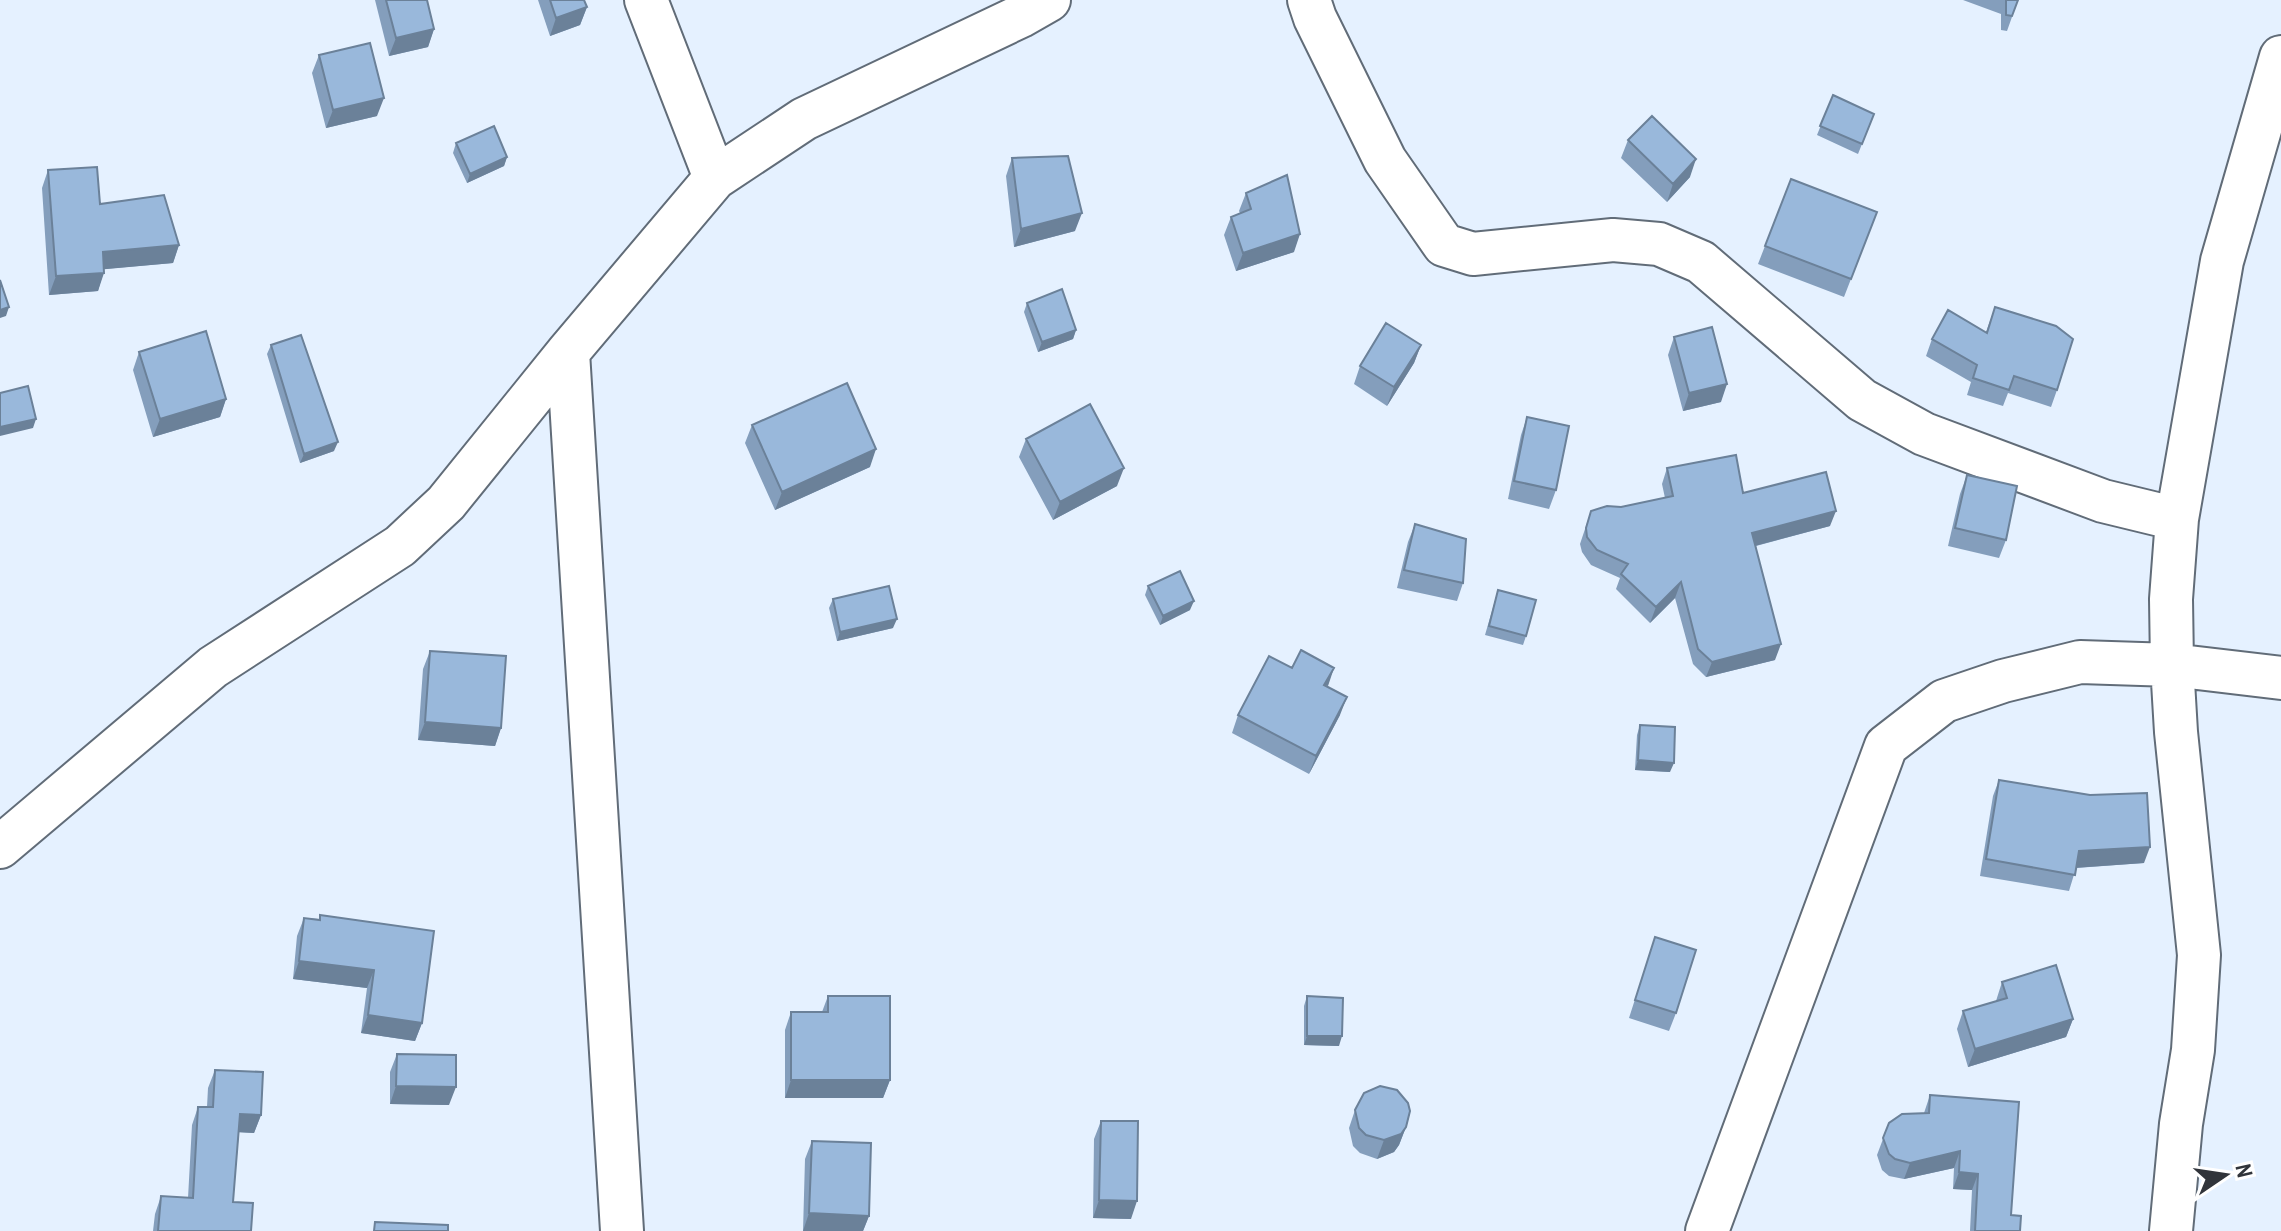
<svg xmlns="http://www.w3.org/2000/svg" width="2281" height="1231" font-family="'Archivo Narrow',sans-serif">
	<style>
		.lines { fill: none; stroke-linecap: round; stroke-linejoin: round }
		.minor-casing { stroke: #616c78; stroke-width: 46 }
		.minor { stroke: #fff; stroke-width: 42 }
		.wall { fill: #849ebc }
		.shaded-wall { fill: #6b8199 }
		.building { fill: #99b8db; stroke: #6b8199; stroke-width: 2 }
	</style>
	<rect width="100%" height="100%" fill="#e5f1ff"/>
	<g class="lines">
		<defs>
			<path id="minor" d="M 646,0 L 715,178
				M 1309,0 L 1315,18 L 1385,160 L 1444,245 L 1473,254 L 1613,240 L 1659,244 L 1701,262 L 1862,400 L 1924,434 L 2103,501 L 2177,519
				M 568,352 L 622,1231
				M 0,847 L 213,667 L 400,546 L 446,503 L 568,352 L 715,178 L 804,119 L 1021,16 L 1049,0
				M 1707,1231 L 1886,746 L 1944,701 L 2003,681 L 2080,662 L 2172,665 L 2281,678
				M 2171,1231 L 2181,1124 L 2193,1050 L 2199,955 L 2176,732 L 2172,665 L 2171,599 L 2177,519 L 2222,261 L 2281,57"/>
		</defs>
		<use href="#minor" class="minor-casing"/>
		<use href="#minor" class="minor"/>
	</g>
	<path class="wall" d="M 375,0 L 427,0 L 434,29 L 428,47 L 389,56 Z
		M 538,0 L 584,0 L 587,7 L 580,25 L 550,36 Z
		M 1963,0 L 2018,0 L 2007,31 L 2001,30 L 2001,14 Z
		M 319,55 L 377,116 L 326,128 L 312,73 Z
		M 1833,95 L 1874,114 L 1858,154 L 1817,135 Z
		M 1628,140 L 1690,177 L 1667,202 L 1621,158 Z
		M 456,143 L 507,157 L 504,166 L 467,183 L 453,153 Z
		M 1012,158 L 1075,231 L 1014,247 L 1006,176 Z
		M 48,170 L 100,204 L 179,245 L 173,263 L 104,269 L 98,291 L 49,295 L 42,188 Z
		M 1791,179 L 1877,212 L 1844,297 L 1758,264 Z
		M 1246,193 L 1294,252 L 1236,271 L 1224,235 L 1231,217 L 1240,213 L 1239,211 Z
		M 1027,303 L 1076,330 L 1073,339 L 1038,352 L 1024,312 Z
		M 1995,307 L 2057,390 L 2051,407 L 2008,393 L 2003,406 L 1967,395 L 1971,382 L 1926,356 L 1932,339 L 1986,332 Z
		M 1674,337 L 1721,402 L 1683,411 L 1668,355 Z
		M 271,345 L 334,451 L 300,463 L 267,354 Z
		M 1421,345 L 1414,363 L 1387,406 L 1354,384 L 1360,366 Z
		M 139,352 L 226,399 L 220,417 L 153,437 L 133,370 Z
		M 1527,417 L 1556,490 L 1549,509 L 1508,499 L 1521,435 Z
		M 752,425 L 870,467 L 775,510 L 745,443 Z
		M 1026,439 L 1117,486 L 1053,520 L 1019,457 Z
		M 1667,468 L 1743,493 L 1830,526 L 1756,546 L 1775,660 L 1706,677 L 1693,664 L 1675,598 L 1650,623 L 1616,589 L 1620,578 L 1591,565 L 1582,552 L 1580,544 L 1591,511 L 1621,507 L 1665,498 L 1662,484 Z
		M 1967,475 L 2006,540 L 1999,558 L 1948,546 L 1960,494 Z
		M 1415,524 L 1463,583 L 1457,601 L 1397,588 L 1408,542 Z
		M 1148,586 L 1190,610 L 1160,625 L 1145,595 Z
		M 1498,590 L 1526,636 L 1523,645 L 1485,635 Z
		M 833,599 L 893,628 L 837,641 L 829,608 Z
		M 430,651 L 501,728 L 495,746 L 418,740 L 423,669 Z
		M 1327,687 L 1340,715 L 1309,774 L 1232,733 L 1238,715 Z
		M 1640,725 L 1670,772 L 1635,770 L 1637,735 Z
		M 1999,780 L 2144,863 L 2076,868 L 2069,891 L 1980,876 L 1993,796 Z
		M 320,915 L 422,1023 L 415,1041 L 361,1033 L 367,988 L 293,979 L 297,936 L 304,918 L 319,919 Z
		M 1655,937 L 1676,1013 L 1669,1031 L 1629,1018 Z
		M 2002,982 L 2073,1019 L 2066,1037 L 1968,1067 L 1957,1029 L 1963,1011 L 1996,1001 Z
		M 828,996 L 890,1080 L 883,1098 L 785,1098 L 785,1030 L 791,1012 L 822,1012 Z
		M 1307,996 L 1339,1046 L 1304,1045 L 1304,1006 Z
		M 397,1054 L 449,1105 L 390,1104 L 390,1072 Z
		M 215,1070 L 261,1115 L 254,1133 L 239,1132 L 233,1202 L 251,1231 L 153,1231 L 155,1214 L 161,1196 L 188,1198 L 192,1125 L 198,1107 L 207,1107 L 208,1088 Z
		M 1930,1095 L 2011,1215 L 2020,1231 L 1970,1231 L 1972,1190 L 1953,1189 L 1954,1168 L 1904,1179 L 1889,1176 L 1882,1170 L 1877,1155 L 1889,1123 L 1924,1113 Z
		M 1355,1110 L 1406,1127 L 1399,1145 L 1394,1152 L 1377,1159 L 1360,1153 L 1353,1146 L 1349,1128 Z
		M 1101,1121 L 1131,1219 L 1093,1218 L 1094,1139 Z
		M 812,1141 L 869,1216 L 863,1231 L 803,1231 L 805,1159 Z"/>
	<path class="shaded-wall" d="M 587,7 L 580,25 L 550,36 L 556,18 Z
		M 434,29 L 428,47 L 389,56 L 396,38 Z
		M 384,98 L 377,116 L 326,128 L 333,110 Z
		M 507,157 L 504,166 L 467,183 L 470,174 Z
		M 1696,159 L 1690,177 L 1667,202 L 1673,184 Z
		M 1082,213 L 1075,231 L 1014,247 L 1021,229 Z
		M 1300,234 L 1294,252 L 1236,271 L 1243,253 Z
		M 179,245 L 173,263 L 96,270 L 103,252 Z
		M 104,273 L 98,291 L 49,295 L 56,276 Z
		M 9,307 L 6,316 L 0,318 L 0,310 Z
		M 1076,330 L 1073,339 L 1038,352 L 1042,342 Z
		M 1421,345 L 1414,363 L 1387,406 L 1394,387 Z
		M 1727,384 L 1721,402 L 1683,411 L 1689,393 Z
		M 226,399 L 220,417 L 153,437 L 160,419 Z
		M 36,419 L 33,428 L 0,436 L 0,427 Z
		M 338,442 L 334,451 L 300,463 L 304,454 Z
		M 876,449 L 870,467 L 775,510 L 782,492 Z
		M 1124,468 L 1117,486 L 1053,520 L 1060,502 Z
		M 1836,511 L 1830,526 L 1747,548 L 1752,533 Z
		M 1681,582 L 1675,598 L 1650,623 L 1656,607 Z
		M 1194,601 L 1190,610 L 1160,625 L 1163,616 Z
		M 897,619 L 893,628 L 837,641 L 840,632 Z
		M 1781,644 L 1775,660 L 1706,677 L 1712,662 Z
		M 1334,668 L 1328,686 L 1324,685 Z
		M 1347,697 L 1340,715 L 1309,774 L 1316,756 Z
		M 425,722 L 501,728 L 495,746 L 418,740 Z
		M 1638,760 L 1674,763 L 1670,772 L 1635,770 Z
		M 2150,847 L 2144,863 L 2073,868 L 2079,851 Z
		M 299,961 L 374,970 L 367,988 L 293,979 Z
		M 368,1015 L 422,1023 L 415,1041 L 361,1033 Z
		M 2073,1019 L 2066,1037 L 1968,1067 L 1975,1049 Z
		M 1307,1036 L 1342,1036 L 1339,1046 L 1304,1045 Z
		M 791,1080 L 890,1080 L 883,1098 L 785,1098 Z
		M 396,1086 L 456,1087 L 449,1105 L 390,1104 Z
		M 240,1114 L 261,1115 L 254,1133 L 234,1132 Z
		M 1406,1127 L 1399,1145 L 1394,1152 L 1377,1159 L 1384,1140 Z
		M 1960,1151 L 1954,1168 L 1904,1179 L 1910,1163 Z
		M 1959,1172 L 1978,1174 L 1972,1190 L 1953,1189 Z
		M 1099,1200 L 1137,1201 L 1131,1219 L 1093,1218 Z
		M 809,1213 L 869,1216 L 863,1231 L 803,1231 Z"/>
	<path class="building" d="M 386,0 L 427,0 L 434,29 L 396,38 Z
		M 550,0 L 584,0 L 587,7 L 556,18 Z
		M 2006,0 L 2018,0 L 2012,16 L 2006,15 Z
		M 370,43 L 384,98 L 333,110 L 319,55 Z
		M 1833,95 L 1874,114 L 1862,144 L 1820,126 Z
		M 1652,116 L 1696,159 L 1673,184 L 1628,140 Z
		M 494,126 L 507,157 L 470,174 L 456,143 Z
		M 1068,156 L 1082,213 L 1021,229 L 1012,158 Z
		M 97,167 L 100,204 L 164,195 L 179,245 L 103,252 L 104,273 L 56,276 L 48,170 Z
		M 1287,175 L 1300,234 L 1243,253 L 1231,217 L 1251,209 L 1246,193 Z
		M 1791,179 L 1877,212 L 1851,279 L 1765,246 Z
		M 0,280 L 9,307 L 0,310 Z
		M 1062,289 L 1076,330 L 1042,342 L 1027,303 Z
		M 1995,307 L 2056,326 L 2073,339 L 2057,390 L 2014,376 L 2009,390 L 1973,378 L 1977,365 L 1932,339 L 1948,310 L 1987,333 Z
		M 1386,323 L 1421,345 L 1394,387 L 1360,366 Z
		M 1712,327 L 1727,384 L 1689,393 L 1674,337 Z
		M 206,331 L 226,399 L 160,419 L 139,352 Z
		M 301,335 L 338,442 L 304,454 L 271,345 Z
		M 847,383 L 876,449 L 782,492 L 752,425 Z
		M 28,386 L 36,419 L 0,427 L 0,393 Z
		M 1090,404 L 1124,468 L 1060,502 L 1026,439 Z
		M 1527,417 L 1569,426 L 1556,490 L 1514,481 Z
		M 1736,455 L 1743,493 L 1826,472 L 1836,511 L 1752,533 L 1781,644 L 1712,662 L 1698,649 L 1681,582 L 1656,607 L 1621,574 L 1628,564 L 1597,550 L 1587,537 L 1586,528 L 1591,511 L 1607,506 L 1621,507 L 1673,496 L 1667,468 Z
		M 1967,475 L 2017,486 L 2006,540 L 1955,528 Z
		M 1415,524 L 1466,539 L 1463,583 L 1404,570 Z
		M 1180,571 L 1194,601 L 1163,616 L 1148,586 Z
		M 889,586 L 897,619 L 840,632 L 833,599 Z
		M 1498,590 L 1536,600 L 1526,636 L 1489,626 Z
		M 1301,650 L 1334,668 L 1324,685 L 1347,697 L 1316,756 L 1238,715 L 1269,656 L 1292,668 Z
		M 430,651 L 506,656 L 501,728 L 425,722 Z
		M 1640,725 L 1675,727 L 1674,763 L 1638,760 Z
		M 1999,780 L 2090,795 L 2147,793 L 2150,847 L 2079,851 L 2075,875 L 1986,859 Z
		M 320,915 L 434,931 L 422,1023 L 368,1015 L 374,970 L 299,961 L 304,918 L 320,920 Z
		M 1655,937 L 1696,950 L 1676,1013 L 1635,1000 Z
		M 2056,965 L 2073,1019 L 1975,1049 L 1963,1011 L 2007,998 L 2002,982 Z
		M 828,996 L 890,996 L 890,1080 L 791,1080 L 791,1012 L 828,1012 Z
		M 1307,996 L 1343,998 L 1342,1036 L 1307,1036 Z
		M 397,1054 L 456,1055 L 456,1087 L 396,1086 Z
		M 215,1070 L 263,1072 L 261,1115 L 240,1114 L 233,1202 L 253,1203 L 251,1231 L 158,1231 L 161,1196 L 193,1198 L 198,1107 L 213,1107 Z
		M 1380,1086 L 1397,1090 L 1408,1103 L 1410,1111 L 1406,1127 L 1401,1134 L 1384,1140 L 1366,1135 L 1359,1128 L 1355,1110 L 1364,1093 Z
		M 1930,1095 L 2019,1102 L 2011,1215 L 2021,1216 L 2020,1231 L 1975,1231 L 1978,1174 L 1959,1172 L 1960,1151 L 1910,1163 L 1895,1159 L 1889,1154 L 1883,1138 L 1889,1123 L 1902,1114 L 1929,1113 Z
		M 1101,1121 L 1138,1121 L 1137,1201 L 1099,1200 Z
		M 812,1141 L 871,1143 L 869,1216 L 809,1213 Z
		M 375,1222 L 448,1225 L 448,1231 L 374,1231 Z"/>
	<g transform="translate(2225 1175) rotate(77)" stroke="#ffffff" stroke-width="6" paint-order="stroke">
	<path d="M0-6L14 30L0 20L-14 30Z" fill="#30343a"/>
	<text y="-12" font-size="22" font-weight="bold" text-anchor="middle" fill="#30343a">N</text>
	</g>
</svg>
